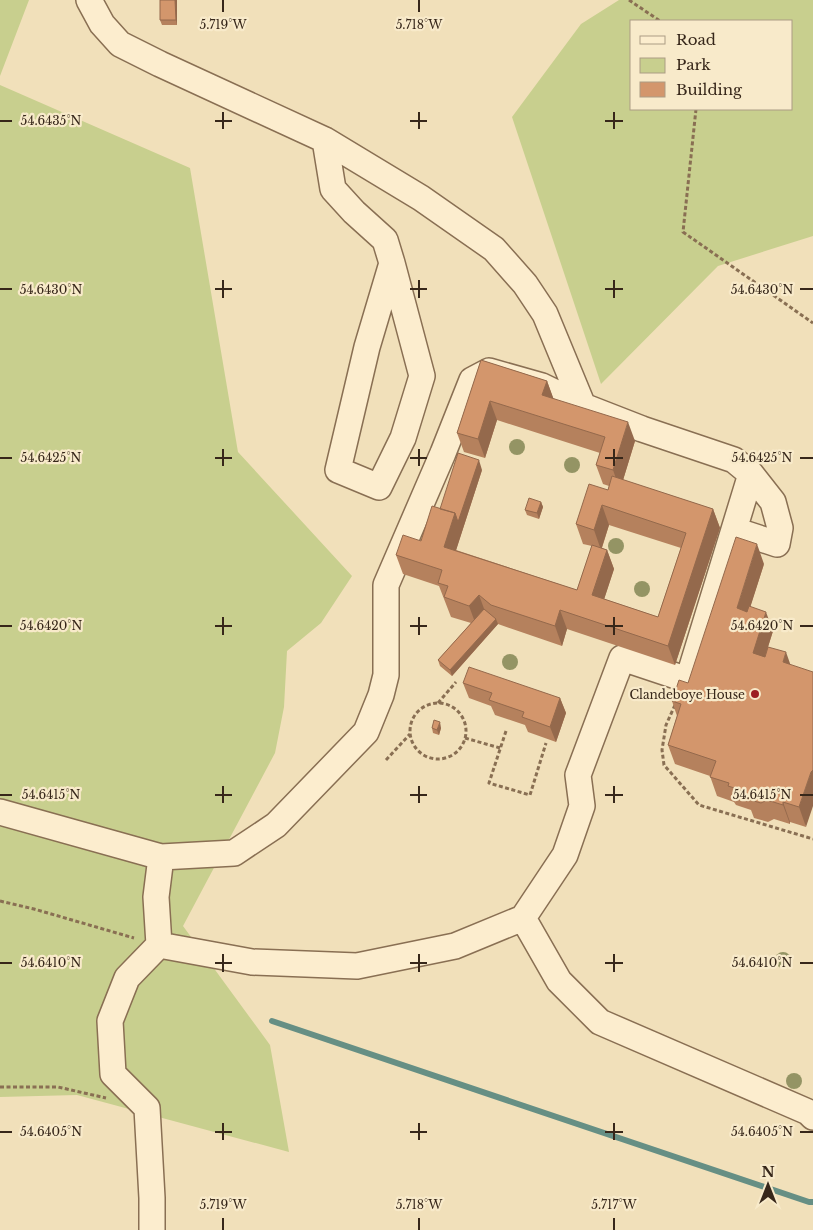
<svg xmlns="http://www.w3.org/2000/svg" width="813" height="1230" font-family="'Libre Baskerville',serif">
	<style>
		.green { fill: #c8cf8e; fill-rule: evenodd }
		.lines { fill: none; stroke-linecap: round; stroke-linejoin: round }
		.stream { stroke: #668f84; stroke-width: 6 }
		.minor-casing { stroke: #896f53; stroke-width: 28 }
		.path { stroke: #896f53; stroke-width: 3; stroke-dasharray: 4 2.5; stroke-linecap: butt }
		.minor { stroke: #fcedce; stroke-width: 25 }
		.tree { fill: #949464 }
		.wall { fill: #b5815d; fill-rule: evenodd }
		.shaded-wall { fill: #94694c }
		.building { fill: #d3966c; stroke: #94694c }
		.ticks { fill: none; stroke: #37271a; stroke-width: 2 }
		.poi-dot { fill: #9d1e21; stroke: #f8eaca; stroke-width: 2 }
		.labels { text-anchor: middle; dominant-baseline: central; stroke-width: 4.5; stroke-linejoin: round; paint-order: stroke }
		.poi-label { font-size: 12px; fill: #37271a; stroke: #f8eaca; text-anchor: end }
		.ticks-label { font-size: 12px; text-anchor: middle; fill: #37271a; stroke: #f8eaca; stroke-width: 4.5; stroke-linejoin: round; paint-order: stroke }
	</style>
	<rect width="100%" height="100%" fill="#f1e0ba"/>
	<path class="green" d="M 0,0 L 29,0 L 0,76 Z
		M 619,0 L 813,0 L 813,236 L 718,266 L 601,384 L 512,117 L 581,24 ZM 632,21 L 792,21 L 792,109 L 632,109 Z
		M 0,85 L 190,168 L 238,452 L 352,576 L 321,623 L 287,651 L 284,707 L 275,753 L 183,926 L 270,1045 L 289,1152 L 77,1095 L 0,1097 Z"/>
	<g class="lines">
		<path class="stream" d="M 272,1021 L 809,1202 L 813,1202"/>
		<defs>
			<path id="minor" d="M 89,0 L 102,24 L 120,44 L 160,64 L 325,140 L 421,198 L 494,249 L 525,284 L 545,314 L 583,406
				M 325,140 L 333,189 L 354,212 L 385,240 L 392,263 L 367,347 L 338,470 L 379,487 L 403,438 L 422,376 L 392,263
				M 734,530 L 777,544 L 780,528 L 773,502 L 751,474
				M 0,812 L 161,857 L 234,853 L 276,825 L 366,732 L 381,695 L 386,675 L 386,585 L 443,453 L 472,380 L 489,371 L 542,386 L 583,406 L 642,429 L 734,460 L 751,474 L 688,680 L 622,658 L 578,775 L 582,806 L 565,855 L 523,918 L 455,946 L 357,966 L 252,962 L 159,945
				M 523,918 L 559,981 L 600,1022 L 808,1112 L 813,1117
				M 152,1230 L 152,1198 L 147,1108 L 113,1074 L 110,1021 L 127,978 L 159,945 L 156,897 L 161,857"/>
		</defs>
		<use href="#minor" class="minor-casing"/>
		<path class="path" d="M 629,0 L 660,21
			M 696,109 L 683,232 L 813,323
			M 438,703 L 456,682
			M410 731a28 28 0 1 1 56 0a28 28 0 1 1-56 0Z
			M 675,705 L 666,725 L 662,750 L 664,765 L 699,805 L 813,839
			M 506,731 L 489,783 L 530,795 L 546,743
			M 465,738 L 500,748
			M 386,760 L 410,734
			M 0,901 L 34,909 L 134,938
			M 0,1087 L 58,1087 L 106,1098"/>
		<use href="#minor" class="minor"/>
	</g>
	<g class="tree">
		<circle cx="517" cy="447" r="8"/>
		<circle cx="572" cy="465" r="8"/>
		<circle cx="616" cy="546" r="8"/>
		<circle cx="642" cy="589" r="8"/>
		<circle cx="510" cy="662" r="8"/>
		<circle cx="783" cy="960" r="8"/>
		<circle cx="794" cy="1081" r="8"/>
	</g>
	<path class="wall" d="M 160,0 L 177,0 L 177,25 L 162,25 L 160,20 Z
		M 481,360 L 547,381 L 553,398 L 635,441 L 623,480 L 713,509 L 720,528 L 675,665 L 567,629 L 562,646 L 498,624 L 452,676 L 440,666 L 438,660 L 471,623 L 451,617 L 439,586 L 403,574 L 396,555 L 421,541 L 440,509 L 482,470 L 456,550 L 577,590 L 592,546 L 583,544 L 576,524 L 608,490 L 609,486 L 603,484 L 596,465 L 600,453 L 497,420 L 485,458 L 464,452 L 457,433 ZM 609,525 L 681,548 L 658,617 L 604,599 L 614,569 L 607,550 L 602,548 Z
		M 541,502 L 543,507 L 539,519 L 527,515 L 525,510 Z
		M 764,564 L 750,607 L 773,631 L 768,647 L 806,827 L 790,822 L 790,824 L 774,819 L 768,822 L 754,818 L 751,810 L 736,805 L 734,802 L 717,796 L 710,776 L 675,764 L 668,745 L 677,716 L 672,701 L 688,683 Z
		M 463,683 L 560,698 L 566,713 L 556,742 L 528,732 L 525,725 L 495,715 L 491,706 L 469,698 Z
		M 432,728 L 441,728 L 439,735 L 433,733 Z"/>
	<path class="shaded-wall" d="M 175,0 L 177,0 L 177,25 L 176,20 Z
		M 547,381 L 554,400 L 542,395 Z
		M 490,401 L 497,420 L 485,458 L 478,439 Z
		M 628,422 L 635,441 L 620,490 L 613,470 Z
		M 479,460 L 482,470 L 451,566 L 444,547 L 455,513 Z
		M 541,502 L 543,507 L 539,519 L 537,513 Z
		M 602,505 L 609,525 L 601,550 L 594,530 Z
		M 713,509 L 720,528 L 675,665 L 668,646 Z
		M 757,544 L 764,564 L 744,627 L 737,608 Z
		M 607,550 L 614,569 L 599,615 L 592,595 Z
		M 479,595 L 486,614 L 476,625 L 469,606 Z
		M 560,610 L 567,629 L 562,646 L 555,626 Z
		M 766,612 L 773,631 L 760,672 L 753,653 Z
		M 496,619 L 498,624 L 452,676 L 450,670 Z
		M 786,652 L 793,672 L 783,662 Z
		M 560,698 L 566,713 L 556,742 L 550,727 Z
		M 440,722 L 441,728 L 439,735 L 437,730 Z
		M 813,770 L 813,806 L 806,827 L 799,807 L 811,772 Z
		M 783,802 L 790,822 L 790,824 L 783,805 Z"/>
	<path class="building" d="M 160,0 L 175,0 L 176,20 L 160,20 Z
		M 481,360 L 547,381 L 542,395 L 628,422 L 613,470 L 596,465 L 605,437 L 490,401 L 478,439 L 457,433 Z
		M 458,453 L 479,460 L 458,522 L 455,513 L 440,509 Z
		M 612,476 L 713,509 L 668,646 L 560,610 L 555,626 L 491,605 L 479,595 L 469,606 L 444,597 L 448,586 L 438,583 L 442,570 L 396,555 L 403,535 L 421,541 L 432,506 L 455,513 L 444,547 L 577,590 L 592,545 L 607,550 L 592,595 L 658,617 L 686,533 L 602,505 L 594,530 L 576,524 L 589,484 L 608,490 Z
		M 529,498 L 541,502 L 537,513 L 525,510 Z
		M 736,537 L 757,544 L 737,608 L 747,612 L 749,606 L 766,612 L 753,653 L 765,657 L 768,647 L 786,652 L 783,662 L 813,672 L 813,770 L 811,772 L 799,807 L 783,802 L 783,805 L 767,800 L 761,803 L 747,799 L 744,791 L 728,786 L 729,783 L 710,777 L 716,761 L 668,745 L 681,704 L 672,701 L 679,680 L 688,683 Z
		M 484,609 L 496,619 L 450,670 L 438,660 Z
		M 469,667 L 560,698 L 550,727 L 522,717 L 524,712 L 489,700 L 492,693 L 463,683 Z
		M 434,720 L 440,722 L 437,730 L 432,728 Z"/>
	<path class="ticks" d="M 223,0 L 223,12M 419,0 L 419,12M 223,112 L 223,129M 419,112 L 419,129M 614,112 L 614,129M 0,121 L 12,121M 215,121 L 232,121M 410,121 L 427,121M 605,121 L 623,121M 223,280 L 223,298M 419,280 L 419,298M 614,280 L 614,298M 0,289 L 12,289M 215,289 L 232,289M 410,289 L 427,289M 605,289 L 623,289M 800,289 L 813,289M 223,449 L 223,466M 419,449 L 419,466M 614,449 L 614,466M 0,458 L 12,458M 215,458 L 232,458M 410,458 L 427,458M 605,458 L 623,458M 800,458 L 813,458M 223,617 L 223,635M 419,617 L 419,635M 614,617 L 614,635M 0,626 L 12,626M 215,626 L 232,626M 410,626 L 427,626M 605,626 L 623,626M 800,626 L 813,626M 223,786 L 223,803M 419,786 L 419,803M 614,786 L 614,803M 0,795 L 12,795M 215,795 L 232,795M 410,795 L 427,795M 605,795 L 623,795M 800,795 L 813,795M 223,954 L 223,972M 419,954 L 419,972M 614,954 L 614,972M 0,963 L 12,963M 215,963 L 232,963M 410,963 L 427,963M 605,963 L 623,963M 800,963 L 813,963M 223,1123 L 223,1140M 419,1123 L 419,1140M 614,1123 L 614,1140M 0,1132 L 12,1132M 215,1132 L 232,1132M 410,1132 L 427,1132M 605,1132 L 623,1132M 800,1132 L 813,1132M 223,1218 L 223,1230M 419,1218 L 419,1230M 614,1218 L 614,1230"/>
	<circle class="poi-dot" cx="755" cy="694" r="5"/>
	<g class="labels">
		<g class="poi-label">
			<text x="745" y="694">Clandeboye House</text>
		</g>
	</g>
	<g class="ticks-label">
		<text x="223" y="29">5.719°W</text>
		<text x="419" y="29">5.718°W</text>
		<text x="51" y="125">54.6435°N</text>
		<text x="51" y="294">54.6430°N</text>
		<text x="762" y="294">54.6430°N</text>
		<text x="51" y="462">54.6425°N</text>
		<text x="762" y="462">54.6425°N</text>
		<text x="51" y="630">54.6420°N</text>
		<text x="762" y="630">54.6420°N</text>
		<text x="51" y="799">54.6415°N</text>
		<text x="762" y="799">54.6415°N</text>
		<text x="51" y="967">54.6410°N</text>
		<text x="762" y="967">54.6410°N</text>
		<text x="51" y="1136">54.6405°N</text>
		<text x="762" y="1136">54.6405°N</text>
		<text x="223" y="1209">5.719°W</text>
		<text x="419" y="1209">5.718°W</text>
		<text x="614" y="1209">5.717°W</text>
	</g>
	<rect x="630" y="20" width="162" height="90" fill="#f8eaca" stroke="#ab9c84"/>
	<rect x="640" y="36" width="25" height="8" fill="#fcedce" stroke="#ab9c84"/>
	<text x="676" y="45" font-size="15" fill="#37271a">Road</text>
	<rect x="640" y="58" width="25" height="15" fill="#c8cf8e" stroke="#ab9c84"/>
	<text x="676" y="70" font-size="15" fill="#37271a">Park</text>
	<rect x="640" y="82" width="25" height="15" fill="#d3966c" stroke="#ab9c84"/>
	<text x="676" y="95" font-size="15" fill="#37271a">Building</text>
	<g transform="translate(768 1185)" stroke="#f8eaca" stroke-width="4" paint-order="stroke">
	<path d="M0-4L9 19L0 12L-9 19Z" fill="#37271a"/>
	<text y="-8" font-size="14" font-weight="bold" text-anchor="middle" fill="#37271a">N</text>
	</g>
</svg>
